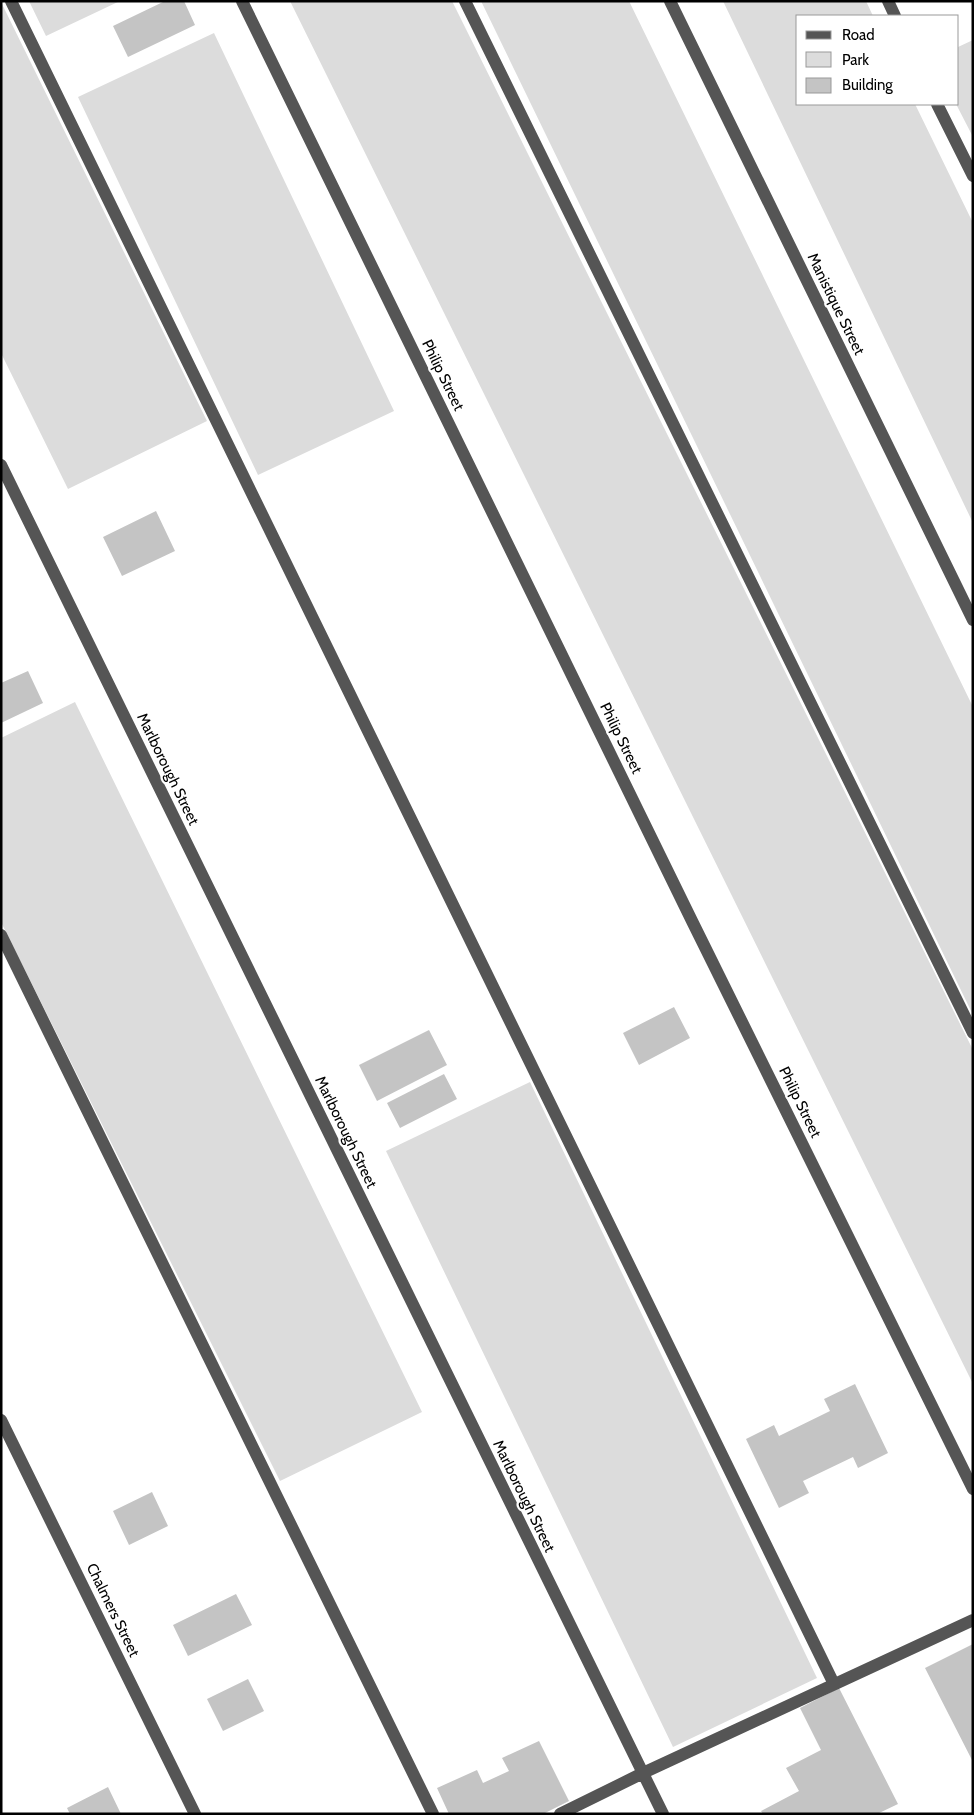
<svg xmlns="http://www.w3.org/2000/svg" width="974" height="1815" font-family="Cabin,sans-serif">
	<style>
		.green { fill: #dcdcdc }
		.building { fill: #c4c4c4 }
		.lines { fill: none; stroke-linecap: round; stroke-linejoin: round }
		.minor { stroke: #555; stroke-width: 12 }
		.labels { text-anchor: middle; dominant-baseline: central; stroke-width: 4.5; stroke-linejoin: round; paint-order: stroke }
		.street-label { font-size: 15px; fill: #000; stroke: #fff }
	</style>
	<rect width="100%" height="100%" fill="#fff"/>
	<path class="green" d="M 29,1 L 120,1 L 46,36 Z
		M 290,1 L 452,1 L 973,1050 L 973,1384 Z
		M 481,1 L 629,1 L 973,707 L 972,1013 Z
		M 723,1 L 866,1 L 873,16 L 798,16 L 798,104 L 915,104 L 973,223 L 973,523 Z
		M 1,2 L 207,421 L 68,489 L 1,353 Z
		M 214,33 L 394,411 L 258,475 L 78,97 Z
		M 973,40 L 973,137 L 956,104 L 958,104 L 958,47 Z
		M 75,702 L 422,1412 L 280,1481 L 1,922 L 1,738 Z
		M 530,1082 L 817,1678 L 673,1747 L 386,1151 Z"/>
	<path class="building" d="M 165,1 L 184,1 L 195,25 L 128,57 L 113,26 Z
		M 156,511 L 175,551 L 122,576 L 103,537 Z
		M 28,671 L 43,703 L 1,723 L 1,683 Z
		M 674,1007 L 690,1038 L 639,1065 L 623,1033 Z
		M 429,1030 L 447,1065 L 377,1101 L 359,1065 Z
		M 444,1074 L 457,1099 L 400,1128 L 387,1103 Z
		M 855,1384 L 888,1453 L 858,1468 L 853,1457 L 803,1481 L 809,1493 L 779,1508 L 746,1439 L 774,1425 L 779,1436 L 830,1411 L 824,1399 Z
		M 152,1492 L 168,1526 L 129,1545 L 113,1511 Z
		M 236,1594 L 252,1625 L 188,1656 L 173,1625 Z
		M 973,1644 L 973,1762 L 925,1668 Z
		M 248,1679 L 264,1711 L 223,1731 L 207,1699 Z
		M 839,1688 L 898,1804 L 877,1814 L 763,1814 L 761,1811 L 799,1791 L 786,1768 L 821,1750 L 800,1708 Z
		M 539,1741 L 569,1801 L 543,1814 L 449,1814 L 437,1788 L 477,1770 L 483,1783 L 509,1771 L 502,1758 Z
		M 108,1787 L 121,1814 L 70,1814 L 67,1808 Z"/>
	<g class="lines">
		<path class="minor" d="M 11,1 L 834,1684
			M 242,1 L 693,923 L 973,1489
			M 465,1 L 973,1033
			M 670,1 L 973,620
			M 888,1 L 895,16
			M 937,104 L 973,176
			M 1,465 L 663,1814
			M 1,935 L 433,1814
			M 1,1420 L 195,1814
			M 560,1814 L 643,1773 L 973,1620"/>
	</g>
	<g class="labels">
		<g class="street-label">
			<text transform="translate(836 304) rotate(64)">Manistique Street</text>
			<text transform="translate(443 375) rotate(64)">Philip Street</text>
			<text transform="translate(621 738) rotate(64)">Philip Street</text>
			<text transform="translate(168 769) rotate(64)">Marlborough Street</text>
			<text transform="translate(800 1102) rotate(64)">Philip Street</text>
			<text transform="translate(346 1132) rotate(64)">Marlborough Street</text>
			<text transform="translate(524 1496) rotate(64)">Marlborough Street</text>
			<text transform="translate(113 1610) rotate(64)">Chalmers Street</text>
		</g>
	</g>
	<rect width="974" height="1815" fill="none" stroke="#000000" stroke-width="5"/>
	<rect x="796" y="15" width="162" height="90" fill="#ffffff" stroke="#999999"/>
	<rect x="806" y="31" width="25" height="8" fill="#555555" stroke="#999999"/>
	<text x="842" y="40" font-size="15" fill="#000000">Road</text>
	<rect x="806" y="52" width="25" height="15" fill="#dcdcdc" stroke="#999999"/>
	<text x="842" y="65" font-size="15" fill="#000000">Park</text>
	<rect x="806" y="78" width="25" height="15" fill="#c4c4c4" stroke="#999999"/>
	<text x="842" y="90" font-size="15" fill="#000000">Building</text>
</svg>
